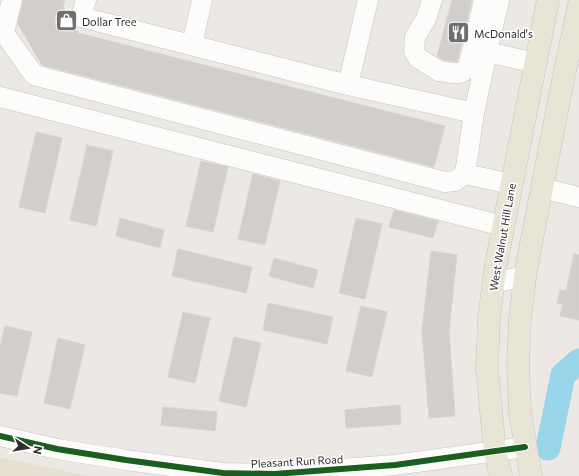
<svg xmlns="http://www.w3.org/2000/svg" width="579" height="476" font-family="Commissioner,sans-serif">
	<style>
		.education { fill: #e6e0d3 }
		.lines { fill: none; stroke-linecap: round; stroke-linejoin: round }
		.river { stroke: #99d6ec; stroke-width: 25 }
		.building { fill: #d1cecb; stroke: #d7d4d0 }
		.minor-casing { stroke: #c5c4c5; stroke-width: 21 }
		.major-casing { stroke: #c6c5c4; stroke-width: 23 }
		.minor { stroke: #fcfcfb; stroke-width: 20 }
		.major { stroke: #e8e4d6; stroke-width: 22 }
		.cycleway-casing { stroke: #fff; stroke-width: 8 }
		.cycleway { stroke: #1b5e20; stroke-width: 6 }
		.labels { text-anchor: middle; dominant-baseline: central; stroke-width: 3; stroke-linejoin: round; paint-order: stroke }
		.poi-label { font-size: 11px; fill: #2e2e2e; stroke: #fff; text-anchor: start }
		.street-label { font-size: 11px; fill: #2e2e2e; stroke: #fff }
	</style>
	<rect width="100%" height="100%" fill="#ece8e4"/>
	<path class="education" d="M 0,457 L 88,476 L 0,476 Z"/>
	<g class="lines">
		<path class="river" d="M 548,448 L 563,375 L 579,361"/>
	</g>
	<path class="building" d="M 23,0 L 65,0 L 63,7 L 78,33 L 445,126 L 434,167 L 42,65 L 18,24 Z
		M 452,0 L 472,0 L 457,62 L 443,60 L 437,56 Z
		M 36,132 L 62,138 L 45,213 L 19,207 Z
		M 87,145 L 113,151 L 96,226 L 70,220 Z
		M 201,161 L 228,167 L 213,232 L 186,226 Z
		M 253,174 L 280,181 L 265,245 L 238,239 Z
		M 394,210 L 438,221 L 433,238 L 389,227 Z
		M 120,218 L 164,230 L 160,248 L 116,236 Z
		M 356,218 L 382,224 L 365,299 L 339,293 Z
		M 178,249 L 252,267 L 246,293 L 172,276 Z
		M 431,251 L 457,255 L 449,331 L 455,416 L 429,418 L 422,331 Z
		M 574,254 L 579,255 L 579,320 L 560,316 L 563,304 L 557,303 L 560,290 L 566,291 Z
		M 274,258 L 318,270 L 313,288 L 269,276 Z
		M 268,303 L 333,317 L 327,344 L 263,330 Z
		M 361,306 L 387,312 L 372,377 L 346,371 Z
		M 183,312 L 210,318 L 195,383 L 168,377 Z
		M 5,326 L 32,332 L 17,396 L 0,393 L 0,348 Z
		M 234,337 L 261,343 L 246,407 L 219,401 Z
		M 58,338 L 85,345 L 70,409 L 44,403 Z
		M 400,405 L 401,424 L 346,428 L 345,410 Z
		M 163,407 L 217,412 L 215,431 L 161,425 Z"/>
	<g class="lines">
		<defs>
			<path id="minor" d="M 12,0 L 4,33 L 34,75 L 445,182 L 455,181 L 465,174
				M 86,0 L 81,17 L 348,85
				M 368,0 L 348,85 L 474,113
				M 432,0 L 426,19 L 415,37 L 414,51 L 418,58 L 439,71 L 452,73 L 460,73 L 464,71 L 468,67 L 484,0
				M 192,45 L 202,0
				M 487,52 L 499,0
				M 0,97 L 503,226
				M 511,184 L 465,174 L 474,113 L 487,52 L 535,63
				M 542,188 L 579,197
				M 493,283 L 525,276
				M 0,436 L 57,449 L 126,460 L 223,473 L 274,474 L 395,465 L 525,447"/>
			<path id="major" d="M 501,476 L 495,452 L 487,369 L 489,317 L 496,264 L 548,0
				M 531,476 L 520,413 L 518,365 L 520,319 L 526,270 L 564,75 L 579,5"/>
		</defs>
		<use href="#minor" class="minor-casing"/>
		<use href="#major" class="major-casing"/>
		<use href="#minor" class="minor"/>
		<use href="#major" class="major"/>
		<defs>
			<path id="cycleway" d="M 0,436 L 57,449 L 126,460 L 223,473 L 274,474 L 395,465 L 525,447"/>
		</defs>
		<use href="#cycleway" class="cycleway-casing"/>
		<use href="#cycleway" class="cycleway"/>
	</g>
	<defs>
		<symbol id="shop-square" viewBox="-11 -11 22 22"><rect x="-9" y="-9" width="18" height="18" rx="4" fill="#706f6e" stroke="#fff"/><path d="M-5-2.5h2.3a2.7 3.5 0 0 1 5.4 0H5L5.5 6h-11ZM-1.5-2.5h3a1.5 2.3 0 0 0-3 0Z" fill="#fff"/></symbol>
		<symbol id="restaurant-square" viewBox="-11 -11 22 22"><rect x="-9" y="-9" width="18" height="18" rx="4" fill="#706f6e" stroke="#fff"/><path d="M-5-6h1v4h1v-4h1v4h1v-4h1v5L-1.5 .5V6h-2V.5L-5-1ZM5-6V6H3V1.5H1.5Q1.5-4 5-6Z" fill="#fff"/></symbol>
	</defs>
	<g fill-rule="evenodd">
		<use href="#shop-square" x="54" y="8" width="25" height="25"/>
		<use href="#restaurant-square" x="446" y="20" width="25" height="25"/>
	</g>
	<g class="labels">
		<g class="poi-label">
			<text x="82" y="21">Dollar Tree</text>
			<text x="474" y="33">McDonald's</text>
		</g>
		<g class="street-label">
			<text transform="translate(502 237) rotate(-80)">West Walnut Hill Lane</text>
			<text transform="translate(297 461) rotate(-3)">Pleasant Run Road</text>
		</g>
	</g>
	<g transform="translate(28 448) rotate(102)" stroke="#ffffff" stroke-width="3" paint-order="stroke">
	<path d="M0-3L7 15L0 10L-7 15Z" fill="#2e2e2e"/>
	<text y="-6" font-size="11" font-weight="bold" text-anchor="middle" fill="#2e2e2e">N</text>
	</g>
</svg>
